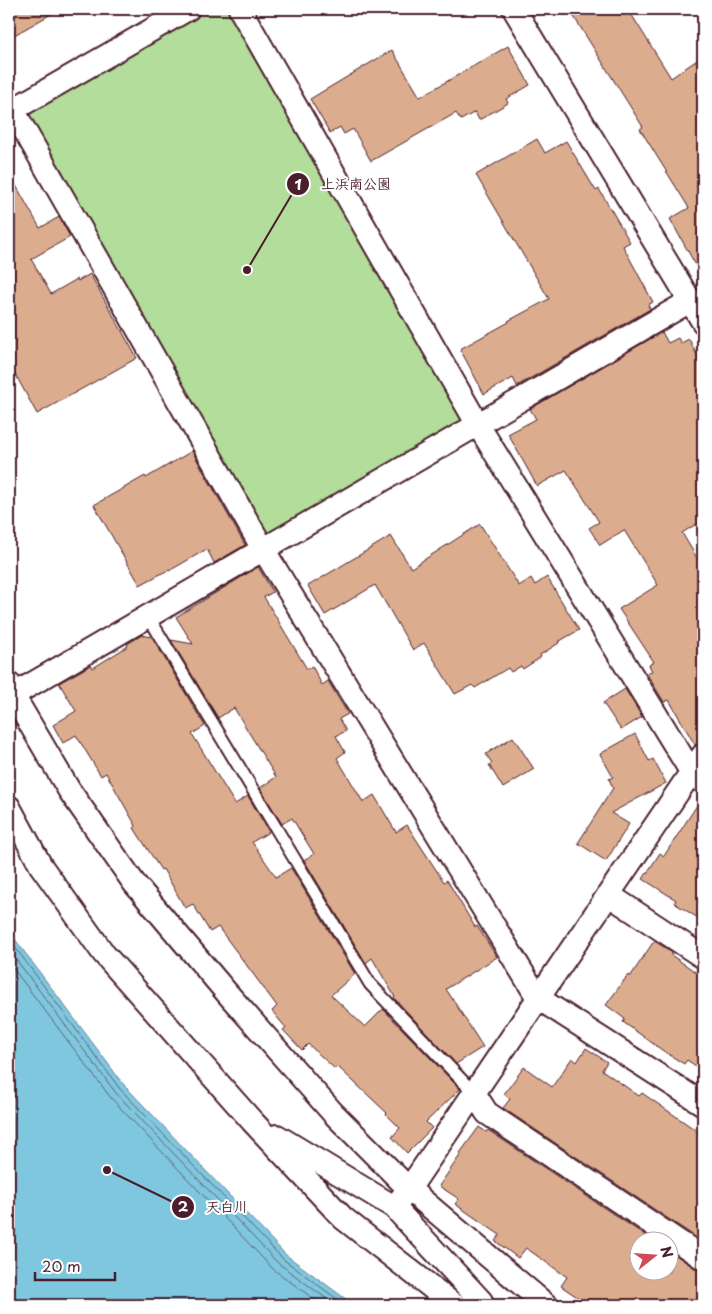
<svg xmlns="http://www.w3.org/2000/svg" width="712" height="1314" font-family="'Playpen Sans','Klee One',sans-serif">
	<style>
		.green { fill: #b2dd9a; stroke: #7e7e62 }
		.water { fill: #7fc7df; stroke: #6a8497 }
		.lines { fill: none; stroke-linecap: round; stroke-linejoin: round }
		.shore { stroke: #5f6273; stroke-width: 1 }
		.building { fill: #dcac8e; stroke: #4a1f2b }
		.service-casing { stroke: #4a1f2b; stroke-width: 15 }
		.minor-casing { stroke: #4a1f2b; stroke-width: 26 }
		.service { stroke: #fff; stroke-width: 11 }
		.minor { stroke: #fff; stroke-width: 22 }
		.leader { fill: none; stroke: #4a1f2b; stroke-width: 2 }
		.callout-dot { fill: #4a1f2b; stroke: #fff; stroke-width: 2 }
		.mark-label { font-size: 15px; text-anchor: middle; font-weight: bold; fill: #fff }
		.callout-label { font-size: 14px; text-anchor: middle; font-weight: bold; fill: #4a1f2b; stroke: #fff; stroke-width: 4; stroke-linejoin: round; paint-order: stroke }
	</style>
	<rect width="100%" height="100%" fill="#fff"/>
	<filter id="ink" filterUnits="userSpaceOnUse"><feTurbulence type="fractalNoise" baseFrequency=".02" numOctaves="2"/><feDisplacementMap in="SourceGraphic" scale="10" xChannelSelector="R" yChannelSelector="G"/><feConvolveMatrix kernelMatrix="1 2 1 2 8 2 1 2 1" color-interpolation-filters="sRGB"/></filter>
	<g filter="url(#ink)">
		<path class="green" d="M 201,9 L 232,9 L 473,427 L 267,544 L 22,113 Z"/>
		<path class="water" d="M 9,929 L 17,942 L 124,1085 L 286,1255 L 354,1305 L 9,1305 Z"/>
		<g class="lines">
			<path class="shore" d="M 9,939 L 120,1089 L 283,1259 L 345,1305
				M 9,950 L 116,1093 L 278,1263 L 335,1305
				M 9,963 L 111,1098 L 273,1269 L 322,1305"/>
		</g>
		<path class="building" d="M 9,9 L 60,9 L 9,38 Z
			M 569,9 L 628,9 L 671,78 L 703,56 L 703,278 L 670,219 L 689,208 L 640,129 L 643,127 Z
			M 508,46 L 530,85 L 506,99 L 508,103 L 479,120 L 475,112 L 461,120 L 456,113 L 371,161 L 353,129 L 344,134 L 340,127 L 330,133 L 310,99 L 392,50 L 420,97 Z
			M 537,139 L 545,153 L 566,141 L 596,191 L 599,189 L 630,242 L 623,246 L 653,302 L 648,305 L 650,309 L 517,386 L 513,378 L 484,394 L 460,349 L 509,322 L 508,321 L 549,299 L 476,175 Z
			M 9,173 L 40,228 L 59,217 L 70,237 L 31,259 L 51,294 L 77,279 L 78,281 L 90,274 L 137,358 L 37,414 L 13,370 L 9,358 Z
			M 662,332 L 668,343 L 678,338 L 681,343 L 689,339 L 703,367 L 703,520 L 682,533 L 703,568 L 703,742 L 698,743 L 695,745 L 669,700 L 664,702 L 647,674 L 652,671 L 649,665 L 654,662 L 619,609 L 658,585 L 624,530 L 600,545 L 589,528 L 599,522 L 566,470 L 537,486 L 508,434 L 536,419 L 530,409 Z
			M 192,451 L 245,545 L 214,563 L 207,549 L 169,571 L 168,570 L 140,585 L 94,505 L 145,476 L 146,478 Z
			M 480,524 L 519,586 L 531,578 L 535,585 L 547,577 L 579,630 L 558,642 L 559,643 L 540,655 L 541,657 L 523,669 L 521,666 L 511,672 L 508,668 L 475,688 L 472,685 L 455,694 L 424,643 L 413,650 L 375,585 L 325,615 L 308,586 L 391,536 L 411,568 Z
			M 258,567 L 273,592 L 264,597 L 307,669 L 312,666 L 322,685 L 328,681 L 348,714 L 339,719 L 346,731 L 336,736 L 345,752 L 337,758 L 363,802 L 374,795 L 396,832 L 407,825 L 444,882 L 447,880 L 475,927 L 477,926 L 497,957 L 446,989 L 483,1047 L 456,1064 L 394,998 L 395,997 L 372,958 L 366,963 L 304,860 L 314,854 L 292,818 L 282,824 L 260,788 L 276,777 L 234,708 L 218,718 L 171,640 L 193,644 L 176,617 Z
			M 142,635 L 152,637 L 205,726 L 192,734 L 235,804 L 248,796 L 269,832 L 252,842 L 276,877 L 291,868 L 355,974 L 331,995 L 365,1027 L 383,1009 L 460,1089 L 426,1122 L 432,1128 L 407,1153 L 392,1137 L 400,1128 L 386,1114 L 387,1113 L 337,1066 L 335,1069 L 308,1044 L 302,1050 L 283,1030 L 286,1028 L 272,1011 L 277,1006 L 218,927 L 210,932 L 193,904 L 185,908 L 163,869 L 161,870 L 134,828 L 136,826 L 106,773 L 101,776 L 76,735 L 63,743 L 53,725 L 76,711 L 59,683 L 91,665 L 93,668 L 128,646 L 127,644 Z
			M 625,689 L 642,717 L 621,730 L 603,703 Z
			M 635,734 L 649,761 L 653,759 L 666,783 L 611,813 L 629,824 L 606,861 L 578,843 L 613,788 L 609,779 L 613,777 L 600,754 Z
			M 513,737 L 534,769 L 503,788 L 489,765 L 492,763 L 486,754 Z
			M 703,796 L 703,921 L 674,903 L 676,900 L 643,879 L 660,853 L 664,856 Z
			M 654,941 L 672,952 L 671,955 L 703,977 L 703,1071 L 687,1060 L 684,1064 L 662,1050 L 623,1022 L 625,1019 L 606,1005 L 628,975 L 630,977 Z
			M 586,1048 L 607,1062 L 602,1070 L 639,1096 L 642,1093 L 703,1135 L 703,1242 L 503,1108 L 510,1099 L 504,1094 L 524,1067 L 552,1087 L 572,1058 L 577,1062 Z
			M 479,1127 L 486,1132 L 488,1130 L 655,1242 L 640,1242 L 640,1272 L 670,1272 L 670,1251 L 696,1269 L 703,1271 L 703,1305 L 589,1305 L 561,1286 L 567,1277 L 526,1248 L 518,1258 L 495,1241 L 500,1235 L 455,1204 L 459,1199 L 439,1186 L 461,1154 L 460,1153 Z"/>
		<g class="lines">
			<defs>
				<path id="service" d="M 148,616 L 370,984 L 474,1093"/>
				<path id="minor" d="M 240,9 L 478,425 L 692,773 L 703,782
					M 514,9 L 703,322
					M 13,110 L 263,549 L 538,998 L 703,1104
					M 9,112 L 188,9
					M 9,684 L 13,695 L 69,790 L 134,883 L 227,993 L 333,1113 L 409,1189 L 546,1305
					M 13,695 L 690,301
					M 9,807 L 41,866 L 104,954 L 252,1121 L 343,1218 L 454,1305
					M 609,895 L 703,957
					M 474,1093 L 487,1113 L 703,1258
					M 277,1136 L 394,1207 L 481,1301 L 482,1305
					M 394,1207 L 409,1189 L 703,755"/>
			</defs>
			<use href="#service" class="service-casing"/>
			<use href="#minor" class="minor-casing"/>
			<use href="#service" class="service"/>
			<use href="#minor" class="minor"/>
		</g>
	</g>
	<path class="leader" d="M247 270L298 184M107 1170L183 1207"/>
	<g class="callout-dot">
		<circle cx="247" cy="270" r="5"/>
		<circle cx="107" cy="1170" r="5"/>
		<circle cx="298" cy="184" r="12"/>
		<circle cx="183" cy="1207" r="12"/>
	</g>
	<g class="mark-label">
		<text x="298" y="190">1</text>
		<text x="183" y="1212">2</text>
	</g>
	<g class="callout-label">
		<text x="356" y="189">上浜南公園</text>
		<text x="227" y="1212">天白川</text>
	</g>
	<rect width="712" height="1314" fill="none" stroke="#fff" stroke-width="30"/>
	<rect x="15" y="15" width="682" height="1284" fill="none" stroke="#4a1f2b" stroke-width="2" filter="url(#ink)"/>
	<g transform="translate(654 1256) rotate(73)"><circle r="24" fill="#ffffff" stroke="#b7a5aa"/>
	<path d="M0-4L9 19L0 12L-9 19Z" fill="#d1495b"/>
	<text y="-8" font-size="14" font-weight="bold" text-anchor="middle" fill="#4a1f2b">N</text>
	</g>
	<path d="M35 1272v8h80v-8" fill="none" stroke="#4a1f2b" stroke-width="2.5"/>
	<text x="42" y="1272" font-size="15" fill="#4a1f2b" stroke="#ffffff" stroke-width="4" paint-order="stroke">20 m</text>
</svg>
